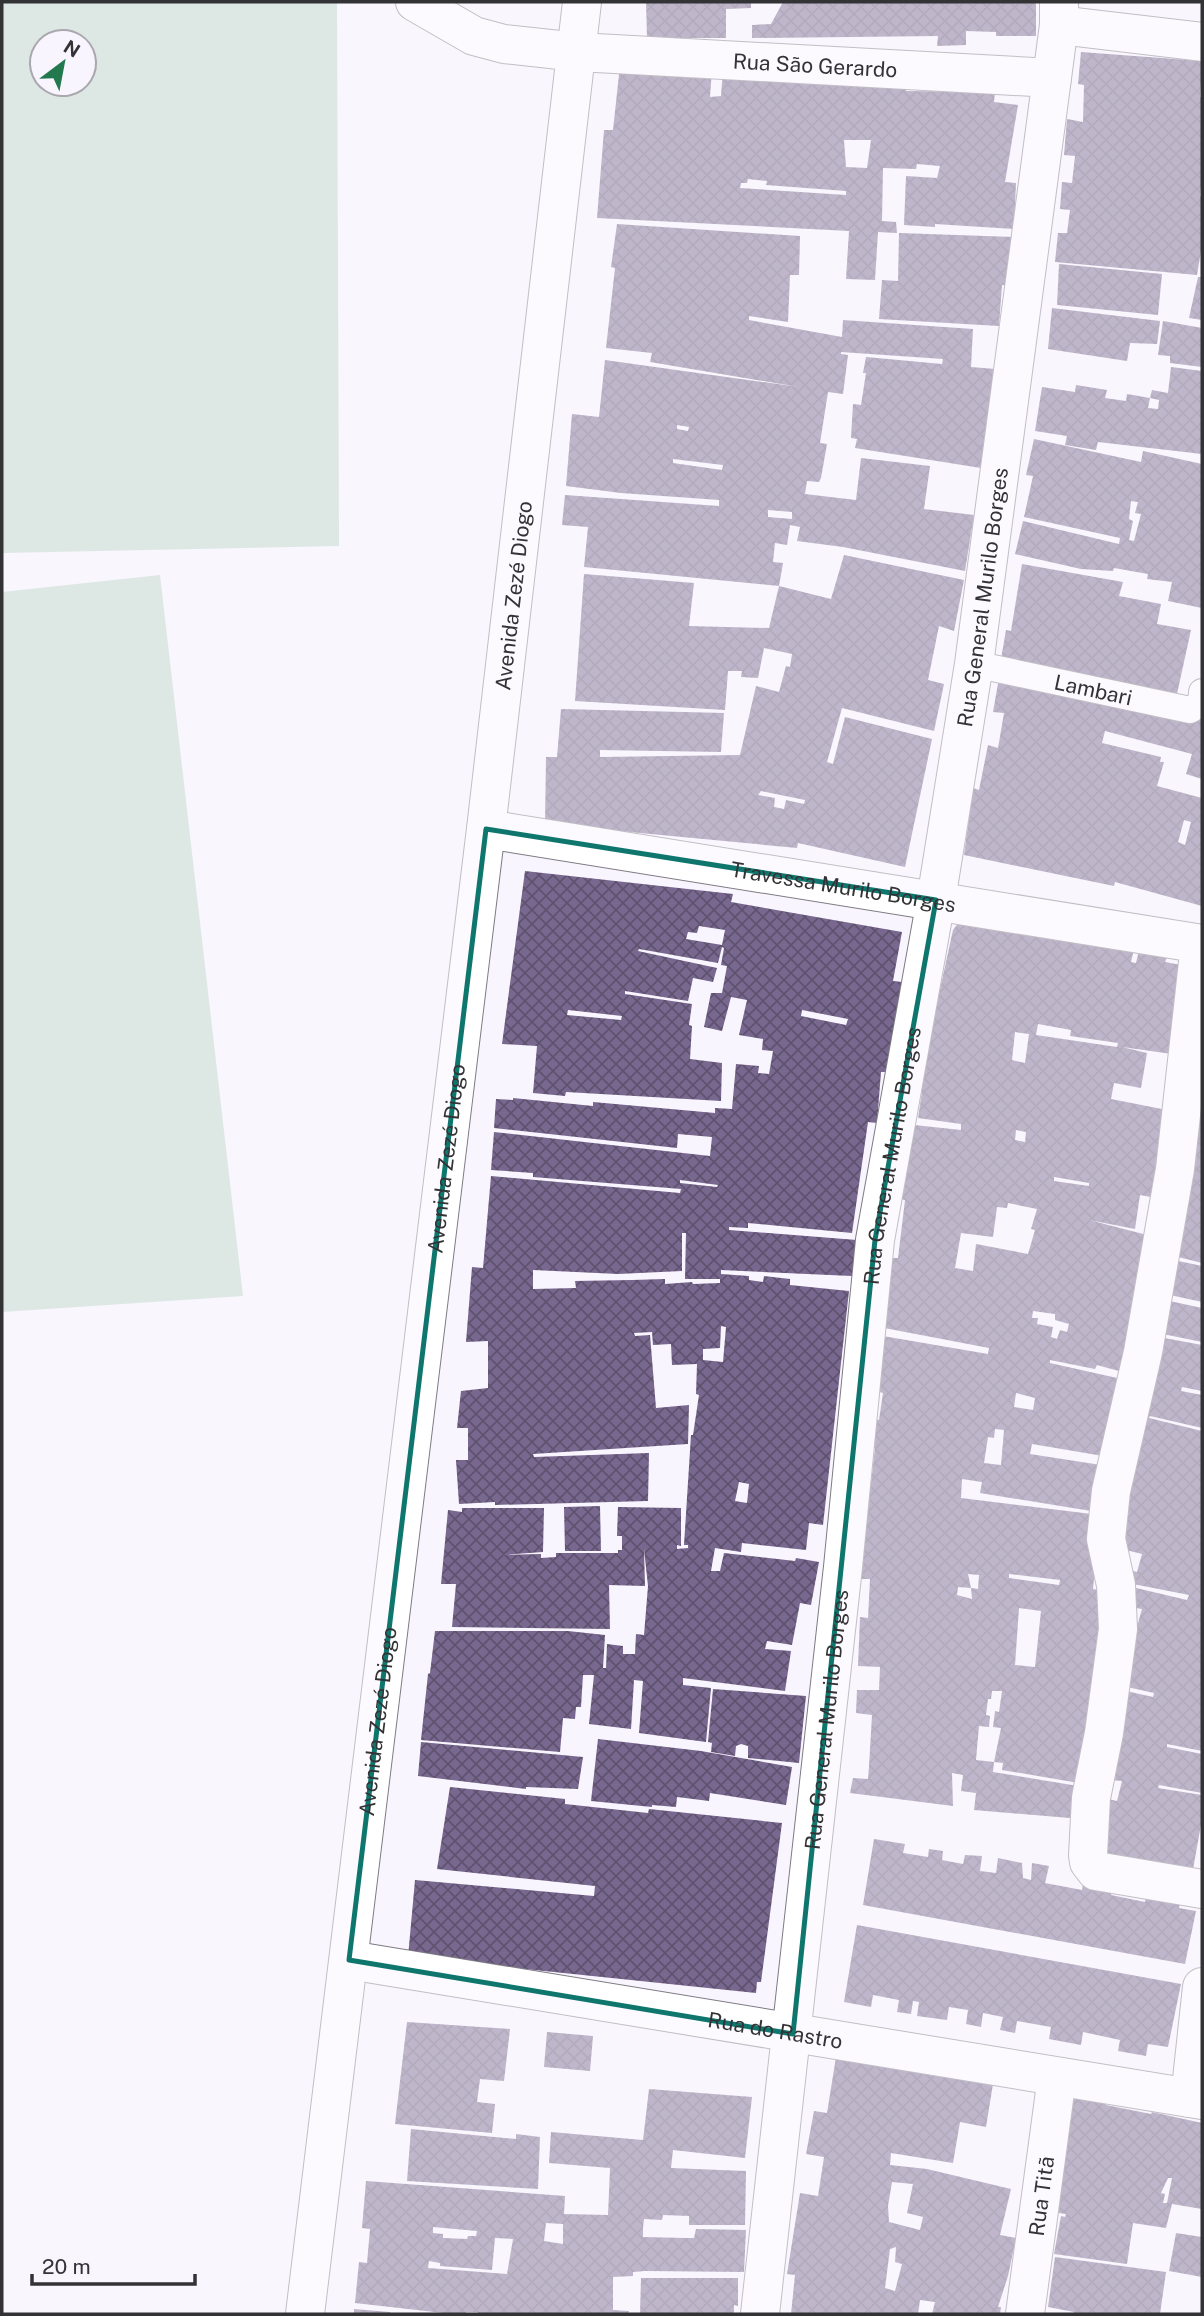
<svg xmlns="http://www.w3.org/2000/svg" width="1204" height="2316" font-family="'Public Sans',sans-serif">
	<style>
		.pitch { fill: #bbd6c4; fill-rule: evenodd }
		.building { fill: url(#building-cross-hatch); fill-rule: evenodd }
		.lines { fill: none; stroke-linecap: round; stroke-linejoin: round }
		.lane-casing { stroke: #7e7b83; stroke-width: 28 }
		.street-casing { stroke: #7e7b83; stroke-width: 40 }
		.lane { stroke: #fff; stroke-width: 26 }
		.street { stroke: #fff; stroke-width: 38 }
		.marked { fill: none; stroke: #0f766e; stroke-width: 5; stroke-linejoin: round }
		.labels { text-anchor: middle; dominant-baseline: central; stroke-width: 7; stroke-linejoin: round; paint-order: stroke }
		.street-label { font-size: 21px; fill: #333235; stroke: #f9f5fe }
	</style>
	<defs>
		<pattern id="building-cross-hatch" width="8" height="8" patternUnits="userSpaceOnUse" patternTransform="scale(1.75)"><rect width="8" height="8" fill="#78688f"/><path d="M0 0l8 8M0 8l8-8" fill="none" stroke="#5e526f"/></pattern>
	</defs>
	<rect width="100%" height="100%" fill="#f9f5fe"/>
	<path class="pitch" d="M 2,2 L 337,2 L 339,546 L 2,553 ZM 42,42 L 84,42 L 84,84 L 42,84 Z
		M 160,575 L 243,1296 L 2,1312 L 2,592 Z"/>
	<path class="building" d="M 646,2 L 751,2 L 751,8 L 726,9 L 726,38 L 647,38 Z
		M 783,2 L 1036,2 L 1036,36 L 996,36 L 996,32 L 966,31 L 966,45 L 937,46 L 938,36 L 752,38 L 752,25 L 771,24 Z
		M 1081,52 L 1202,61 L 1200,97 L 1202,97 L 1202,174 L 1200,196 L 1202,196 L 1202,245 L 1197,275 L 1055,262 L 1058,233 L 1067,233 L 1070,210 L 1060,209 L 1062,182 L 1072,183 L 1075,156 L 1064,155 L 1067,119 L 1083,122 L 1084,85 L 1078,84 Z
		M 620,65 L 712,69 L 710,97 L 721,96 L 723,69 L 908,75 L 906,91 L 995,92 L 994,102 L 1018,105 L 1005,182 L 1016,183 L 1014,229 L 935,224 L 935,227 L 904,225 L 906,176 L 937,178 L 940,166 L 917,164 L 916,169 L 883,168 L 882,221 L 896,222 L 897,233 L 878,232 L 875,280 L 846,279 L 849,231 L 597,218 L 604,130 L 613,130 ZM 844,140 L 871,140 L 867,168 L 846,167 ZM 748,179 L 767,181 L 766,185 L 846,191 L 846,195 L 740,188 L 741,183 L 747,183 Z
		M 617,224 L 800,236 L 799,275 L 790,275 L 788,322 L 749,316 L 749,320 L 842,337 L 843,320 L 973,329 L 971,367 L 995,369 L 981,468 L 855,448 L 857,439 L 851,438 L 853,404 L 861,405 L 866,373 L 863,373 L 866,357 L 942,364 L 943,359 L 841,352 L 841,354 L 848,355 L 843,394 L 828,392 L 820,443 L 827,444 L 821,478 L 819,482 L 807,481 L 805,494 L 856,500 L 861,458 L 930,466 L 924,509 L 974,515 L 965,571 L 843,547 L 797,541 L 800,527 L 790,525 L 787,545 L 775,543 L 773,562 L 783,563 L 779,586 L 831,599 L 844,555 L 964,580 L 954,631 L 939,626 L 928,680 L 944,684 L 934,731 L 842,708 L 827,762 L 833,764 L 845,717 L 932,739 L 905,867 L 798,843 L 797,848 L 545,824 L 546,757 L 557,757 L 561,709 L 724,713 L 721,752 L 600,750 L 600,757 L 740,755 L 756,686 L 779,692 L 786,666 L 790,667 L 792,654 L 764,648 L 758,678 L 741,677 L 742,671 L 728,671 L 725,710 L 575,701 L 584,574 L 694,583 L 689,626 L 769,628 L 779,586 L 584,567 L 588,527 L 562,525 L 565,495 L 719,506 L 719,500 L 621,493 L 566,486 L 572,414 L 599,417 L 605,360 L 799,387 L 650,362 L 652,353 L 606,348 L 615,268 L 611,267 ZM 677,425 L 689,427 L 688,431 L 677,429 ZM 673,459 L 723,465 L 722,470 L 673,463 ZM 768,510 L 792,512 L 792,519 L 768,517 ZM 761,791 L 805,800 L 804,804 L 786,800 L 784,809 L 774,807 L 775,798 L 758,795 Z
		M 899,233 L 1014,237 L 1012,286 L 1002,285 L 999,326 L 879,319 L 882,280 L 898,281 Z
		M 1059,264 L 1162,274 L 1158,315 L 1057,305 Z
		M 1198,277 L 1202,277 L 1202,320 L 1189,318 Z
		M 1052,308 L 1160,321 L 1157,344 L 1130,343 L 1127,361 L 1048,349 Z
		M 1163,321 L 1202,328 L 1202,367 L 1170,363 L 1170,356 L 1158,355 Z
		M 1171,367 L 1202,371 L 1202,454 L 1098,442 L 1096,450 L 1065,445 L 1067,436 L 1035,431 L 1042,387 L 1075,392 L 1076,385 L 1107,390 L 1105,398 L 1126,401 L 1127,394 L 1150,398 L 1148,408 L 1158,409 L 1159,400 L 1150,398 L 1152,390 L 1168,393 Z
		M 1034,439 L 1141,462 L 1143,451 L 1202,464 L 1202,608 L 1168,601 L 1172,582 L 1147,579 L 1148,574 L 1114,568 L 1113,571 L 1081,569 L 1015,554 L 1023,521 L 1119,544 L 1120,538 L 1024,517 L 1033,476 L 1026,475 ZM 1131,501 L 1138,502 L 1135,513 L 1141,514 L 1134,541 L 1129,540 L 1133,521 L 1129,519 Z
		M 1022,564 L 1123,582 L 1119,596 L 1161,604 L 1157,624 L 1191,630 L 1175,703 L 1000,665 L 1006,630 L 1011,631 Z
		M 1000,672 L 1202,716 L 1202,779 L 1186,774 L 1192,754 L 1105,731 L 1102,743 L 1161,757 L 1160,762 L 1164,762 L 1157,786 L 1202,798 L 1202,906 L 1115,882 L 1114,886 L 964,855 L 973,788 L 979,790 L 988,745 L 998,748 L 1004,713 L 993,712 ZM 1184,820 L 1191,822 L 1185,845 L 1178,842 Z
		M 525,871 L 733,894 L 731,902 L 902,932 L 893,981 L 902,982 L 889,1072 L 881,1072 L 877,1123 L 868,1122 L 852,1233 L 748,1223 L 748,1228 L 729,1227 L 729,1230 L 857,1240 L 852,1276 L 721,1270 L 721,1274 L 749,1276 L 749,1280 L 763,1282 L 764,1276 L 790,1279 L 790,1285 L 849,1291 L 823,1525 L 809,1523 L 806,1550 L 742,1543 L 741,1552 L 715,1548 L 711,1571 L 720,1571 L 724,1553 L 795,1561 L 796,1558 L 819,1562 L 811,1605 L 800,1603 L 792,1645 L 767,1641 L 765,1649 L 791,1651 L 785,1691 L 683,1678 L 683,1685 L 711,1688 L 706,1742 L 639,1733 L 643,1681 L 634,1680 L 631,1729 L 589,1724 L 594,1675 L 583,1675 L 581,1707 L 576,1707 L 575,1719 L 563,1718 L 560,1752 L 421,1740 L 428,1674 L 430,1673 L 435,1631 L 568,1631 L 605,1635 L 603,1668 L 606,1668 L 607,1644 L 623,1646 L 623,1654 L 635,1654 L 636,1634 L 644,1635 L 648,1586 L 644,1549 L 645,1586 L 609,1585 L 610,1629 L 452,1627 L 456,1584 L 441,1584 L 448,1510 L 462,1512 L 462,1508 L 544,1508 L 543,1552 L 502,1555 L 541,1554 L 541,1558 L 556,1557 L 556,1553 L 618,1553 L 618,1550 L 622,1550 L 622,1536 L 617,1536 L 618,1507 L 681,1508 L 681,1546 L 677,1545 L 677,1549 L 688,1548 L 688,1545 L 684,1545 L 691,1435 L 693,1435 L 699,1395 L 696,1394 L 697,1364 L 672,1365 L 671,1344 L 653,1345 L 652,1332 L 634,1333 L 635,1336 L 650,1335 L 656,1408 L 689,1405 L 688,1444 L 533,1454 L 534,1457 L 649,1453 L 648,1501 L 495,1505 L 495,1502 L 459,1504 L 456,1460 L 468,1460 L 468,1428 L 457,1428 L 461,1391 L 488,1388 L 488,1341 L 466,1342 L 472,1267 L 483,1268 L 491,1176 L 680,1193 L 681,1189 L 533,1177 L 533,1173 L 491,1170 L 494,1132 L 710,1156 L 712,1137 L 678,1134 L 677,1148 L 494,1128 L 496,1099 L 513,1100 L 513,1098 L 593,1106 L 593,1102 L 715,1113 L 715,1108 L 732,1109 L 736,1064 L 759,1066 L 758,1073 L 769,1074 L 773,1051 L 762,1050 L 763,1039 L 739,1035 L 747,1000 L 731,997 L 722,1031 L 704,1027 L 711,993 L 722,993 L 727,966 L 721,965 L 724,948 L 722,947 L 718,963 L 639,949 L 638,951 L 717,968 L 713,982 L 693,978 L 688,1001 L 625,991 L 625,994 L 692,1004 L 689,1025 L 692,1026 L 690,1059 L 722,1063 L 721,1101 L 566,1092 L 565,1096 L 533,1093 L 537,1046 L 502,1044 ZM 699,926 L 725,930 L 722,945 L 686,939 L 688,932 L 697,933 ZM 568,1010 L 622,1016 L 621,1020 L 567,1015 ZM 802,1010 L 848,1019 L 846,1025 L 801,1016 ZM 680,1180 L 718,1185 L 717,1187 L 680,1183 ZM 682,1233 L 686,1233 L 685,1279 L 720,1279 L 720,1283 L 693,1284 L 692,1282 L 665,1284 L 665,1279 L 632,1280 L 575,1281 L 576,1288 L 533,1289 L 533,1270 L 618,1274 L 682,1271 ZM 721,1326 L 726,1327 L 723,1362 L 703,1360 L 703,1349 L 720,1348 ZM 739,1482 L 749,1484 L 747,1503 L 735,1501 Z
		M 959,922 L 1134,949 L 1131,962 L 1136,963 L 1139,950 L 1168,955 L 1165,962 L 1192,967 L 1172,1054 L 1122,1047 L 1147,1053 L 1141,1088 L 1114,1083 L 1111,1099 L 1162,1109 L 1156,1198 L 1140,1195 L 1135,1229 L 1089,1220 L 1151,1236 L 1134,1343 L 1114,1338 L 1134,1343 L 1126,1373 L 1097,1365 L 1095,1369 L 1050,1360 L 1050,1363 L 1126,1380 L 1103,1456 L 1032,1444 L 1030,1454 L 1101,1465 L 1091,1511 L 980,1493 L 982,1482 L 962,1479 L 961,1498 L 1100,1515 L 1093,1589 L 1112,1592 L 1079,1783 L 1002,1770 L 1003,1763 L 994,1762 L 1001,1728 L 993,1727 L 995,1711 L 999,1712 L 1002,1691 L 992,1691 L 991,1699 L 988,1699 L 986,1715 L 990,1716 L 989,1727 L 979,1726 L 976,1760 L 994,1762 L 993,1772 L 1084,1787 L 1082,1819 L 974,1810 L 976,1793 L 961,1791 L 963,1775 L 952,1773 L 953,1806 L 850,1793 L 853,1778 L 868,1779 L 869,1766 L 872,1715 L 856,1713 L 857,1690 L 879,1690 L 880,1667 L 858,1666 L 860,1617 L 868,1618 L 870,1579 L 860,1579 L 875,1448 L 867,1447 L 870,1418 L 879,1420 L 883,1393 L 873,1390 L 877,1335 L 988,1354 L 989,1348 L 879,1327 L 890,1258 L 898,1258 L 905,1200 L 897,1199 L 905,1124 L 961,1130 L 961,1124 L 918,1118 L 922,1092 L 915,1091 L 933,1021 L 953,930 ZM 1038,1024 L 1071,1030 L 1070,1036 L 1118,1043 L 1117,1047 L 1036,1035 ZM 1015,1032 L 1029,1034 L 1025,1063 L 1012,1060 ZM 1016,1130 L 1026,1132 L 1025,1142 L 1015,1140 ZM 1054,1177 L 1089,1183 L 1089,1186 L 1054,1181 ZM 1008,1203 L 1037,1209 L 1031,1229 L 1035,1230 L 1028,1254 L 976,1244 L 973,1271 L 955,1268 L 961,1233 L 993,1237 L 997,1207 L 1007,1208 ZM 1033,1311 L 1055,1314 L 1055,1320 L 1069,1324 L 1067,1332 L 1060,1330 L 1057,1339 L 1051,1337 L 1053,1327 L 1037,1324 L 1038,1318 L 1032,1318 ZM 1016,1393 L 1035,1398 L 1033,1410 L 1014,1407 ZM 995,1429 L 1004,1430 L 1001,1465 L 984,1463 L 988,1437 L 994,1438 ZM 968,1574 L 979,1575 L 978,1589 L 971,1588 L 972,1599 L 957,1595 L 958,1587 L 971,1588 ZM 1009,1574 L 1060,1580 L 1059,1585 L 1009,1578 ZM 1019,1608 L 1041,1611 L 1035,1667 L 1015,1665 Z
		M 1202,1007 L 1202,1263 L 1170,1255 Z
		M 1169,1259 L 1202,1266 L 1202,1302 L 1161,1293 Z
		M 1165,1300 L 1202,1308 L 1202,1342 L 1158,1333 Z
		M 1159,1337 L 1202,1345 L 1202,1391 L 1182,1387 L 1181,1391 L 1202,1395 L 1202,1428 L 1150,1416 L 1149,1418 L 1202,1431 L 1202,1751 L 1167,1744 L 1167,1747 L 1202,1754 L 1202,1793 L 1159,1785 L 1158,1788 L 1202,1795 L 1202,1819 L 1192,1875 L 1097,1864 L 1108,1799 L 1117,1801 L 1122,1781 L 1111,1780 L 1126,1691 L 1153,1697 L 1154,1693 L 1127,1687 L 1127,1620 L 1138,1623 L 1142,1609 L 1129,1607 L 1132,1587 L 1187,1600 L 1189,1595 L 1133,1584 L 1126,1569 L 1137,1572 L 1142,1554 L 1122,1549 L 1114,1539 Z
		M 600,1506 L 601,1551 L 565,1551 L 564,1507 Z
		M 713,1689 L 806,1696 L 799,1763 L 748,1758 L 748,1746 L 741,1744 L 736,1746 L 735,1756 L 711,1752 L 712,1743 L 708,1742 Z
		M 598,1739 L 701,1751 L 792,1767 L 786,1805 L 710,1793 L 709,1801 L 677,1797 L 676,1807 L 652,1805 L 652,1807 L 591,1801 Z
		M 421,1742 L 583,1757 L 578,1789 L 526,1787 L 526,1789 L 418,1776 Z
		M 450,1787 L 565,1799 L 565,1804 L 648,1813 L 649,1809 L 782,1823 L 761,1982 L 757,1982 L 756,1993 L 408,1957 L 415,1880 L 594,1896 L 595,1886 L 437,1869 Z
		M 874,1839 L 905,1844 L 903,1853 L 928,1857 L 929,1849 L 943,1851 L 942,1860 L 963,1864 L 965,1855 L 982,1856 L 980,1871 L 996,1873 L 998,1858 L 1022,1863 L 1023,1878 L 1031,1880 L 1032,1863 L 1049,1866 L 1045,1883 L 1082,1890 L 1084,1878 L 1112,1883 L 1111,1895 L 1145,1902 L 1148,1889 L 1181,1896 L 1179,1908 L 1196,1911 L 1185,1964 L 863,1905 Z
		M 857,1925 L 1181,1984 L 1168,2047 L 1148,2044 L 1146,2056 L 1118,2051 L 1120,2040 L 1083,2032 L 1081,2045 L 1049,2039 L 1051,2027 L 1017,2021 L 1015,2033 L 1000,2030 L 1003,2017 L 983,2013 L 981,2027 L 966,2024 L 968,2010 L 949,2007 L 947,2020 L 917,2016 L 919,2002 L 913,2001 L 911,2014 L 897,2012 L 899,2000 L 873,1995 L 871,2007 L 844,2002 Z
		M 407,2022 L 510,2029 L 504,2081 L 480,2079 L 477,2102 L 495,2104 L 492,2133 L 395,2124 Z
		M 547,2032 L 593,2036 L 590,2071 L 544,2067 Z
		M 836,2057 L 993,2084 L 986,2127 L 960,2122 L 953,2163 L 891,2153 L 890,2165 L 927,2169 L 1011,2189 L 1000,2235 L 1016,2238 L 1008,2276 L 998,2307 L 1001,2307 L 1000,2314 L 932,2314 L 935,2302 L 920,2300 L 918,2314 L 791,2314 L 795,2275 L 787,2274 L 800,2193 L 818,2196 L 824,2157 L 806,2154 L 814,2111 L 827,2113 ZM 892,2182 L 913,2184 L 907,2213 L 923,2217 L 920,2230 L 889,2222 L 888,2206 ZM 896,2247 L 895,2262 L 902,2264 L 895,2291 L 885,2288 L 890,2249 Z
		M 649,2089 L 752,2097 L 745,2158 L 673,2150 L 671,2168 L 746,2171 L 745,2225 L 689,2225 L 689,2216 L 663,2215 L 662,2220 L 644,2219 L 643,2228 L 643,2237 L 685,2238 L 694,2238 L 696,2229 L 746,2230 L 744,2272 L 645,2271 L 633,2272 L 633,2276 L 613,2277 L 613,2310 L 629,2311 L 628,2314 L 478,2314 L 478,2312 L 466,2312 L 465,2314 L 452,2314 L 355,2303 L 359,2262 L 367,2263 L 370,2229 L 362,2228 L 366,2181 L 565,2196 L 564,2214 L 608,2215 L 610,2168 L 549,2163 L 551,2132 L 643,2140 ZM 546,2223 L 563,2224 L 563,2244 L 544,2241 ZM 433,2227 L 477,2231 L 476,2236 L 468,2236 L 467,2239 L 443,2238 L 443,2234 L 433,2233 ZM 495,2238 L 513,2239 L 507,2274 L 428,2268 L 429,2261 L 440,2263 L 440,2266 L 492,2270 Z
		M 1065,2097 L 1106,2103 L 1106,2105 L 1151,2114 L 1152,2112 L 1202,2123 L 1202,2209 L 1172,2204 L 1166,2228 L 1133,2223 L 1127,2264 L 1054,2254 L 1061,2216 L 1065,2217 L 1066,2214 L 1052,2212 ZM 1168,2178 L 1172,2178 L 1167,2203 L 1163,2203 L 1165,2194 L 1161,2193 Z
		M 411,2129 L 516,2139 L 516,2134 L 540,2137 L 538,2189 L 407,2181 Z
		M 1176,2233 L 1202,2237 L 1202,2277 L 1169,2271 Z
		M 1055,2257 L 1166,2272 L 1160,2314 L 1073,2314 L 1074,2312 L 1048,2307 Z
		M 641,2278 L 738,2278 L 738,2306 L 734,2305 L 734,2314 L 640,2314 Z
		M 354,2309 L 390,2312 L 390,2314 L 354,2314 Z"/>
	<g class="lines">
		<defs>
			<g id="lane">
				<path id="s1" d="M 974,664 L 1190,710 L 1201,703 L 1202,692"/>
			</g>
			<g id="street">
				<path id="s2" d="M 415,2 L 474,36 L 504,44 L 578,52 L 1052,78"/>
				<path d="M 1059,25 L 1202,42"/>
				<path id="s3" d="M 486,829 L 1202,944"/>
				<path d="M 1200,944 L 1175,1169 L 1143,1352 L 1111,1491 L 1106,1539 L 1116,1585 L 1118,1629 L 1104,1733 L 1091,1798 L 1088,1855 L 1089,1862 L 1096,1871 L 1202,1889"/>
				<path id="s4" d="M 349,1960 L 1202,2100"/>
				<path d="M 1190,2098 L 1202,1987"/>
				<path id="s5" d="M 305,2314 L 486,829 L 582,2"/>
				<path id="s6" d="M 760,2314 L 843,1567 L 875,1240 L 936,900 L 974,664 L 1059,25 L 1059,2"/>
				<path id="s7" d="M 1025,2314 L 1057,2077"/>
			</g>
		</defs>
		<use href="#lane" class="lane-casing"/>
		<use href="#street" class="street-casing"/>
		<use href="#lane" class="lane"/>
		<use href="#street" class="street"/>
	</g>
	<path d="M0 0H1204V2316H0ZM 486,829 L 936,900 L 875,1240 L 793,2034 L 349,1960 Z" fill="#f9f5fe" fill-opacity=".55" fill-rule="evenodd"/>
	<path class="marked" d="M 486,829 L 936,900 L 875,1240 L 793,2034 L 349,1960 Z"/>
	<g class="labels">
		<g class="street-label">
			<text stroke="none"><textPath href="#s2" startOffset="411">Rua São Gerardo</textPath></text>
			<text stroke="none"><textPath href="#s5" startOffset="1731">Avenida Zezé Diogo</textPath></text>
			<text stroke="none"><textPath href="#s6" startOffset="1732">Rua General Murilo Borges</textPath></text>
			<text stroke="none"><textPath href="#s1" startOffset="122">Lambari</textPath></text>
			<text stroke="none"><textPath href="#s3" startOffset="362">Travessa Murilo Borges</textPath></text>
			<text stroke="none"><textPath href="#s6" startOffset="1166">Rua General Murilo Borges</textPath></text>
			<text stroke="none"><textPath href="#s5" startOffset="1164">Avenida Zezé Diogo</textPath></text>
			<text stroke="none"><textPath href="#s6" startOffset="598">Rua General Murilo Borges</textPath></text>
			<text stroke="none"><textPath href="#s5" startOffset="597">Avenida Zezé Diogo</textPath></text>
			<text stroke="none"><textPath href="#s4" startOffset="432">Rua do Rastro</textPath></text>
			<text stroke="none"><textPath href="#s7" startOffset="119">Rua Titã</textPath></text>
		</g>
	</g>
	<rect width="1204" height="2316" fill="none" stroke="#333235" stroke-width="7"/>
	<g transform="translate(63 63) rotate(32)"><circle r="33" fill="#f9f5fe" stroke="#aaa7ae" stroke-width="2"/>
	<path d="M0-5L12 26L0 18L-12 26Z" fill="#22794d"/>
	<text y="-10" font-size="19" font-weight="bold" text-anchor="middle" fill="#333235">N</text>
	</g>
	<path d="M32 2274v10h163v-10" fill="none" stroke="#333235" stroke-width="3.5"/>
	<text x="42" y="2274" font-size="21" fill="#333235" stroke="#f9f5fe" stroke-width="5" paint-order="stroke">20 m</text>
</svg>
